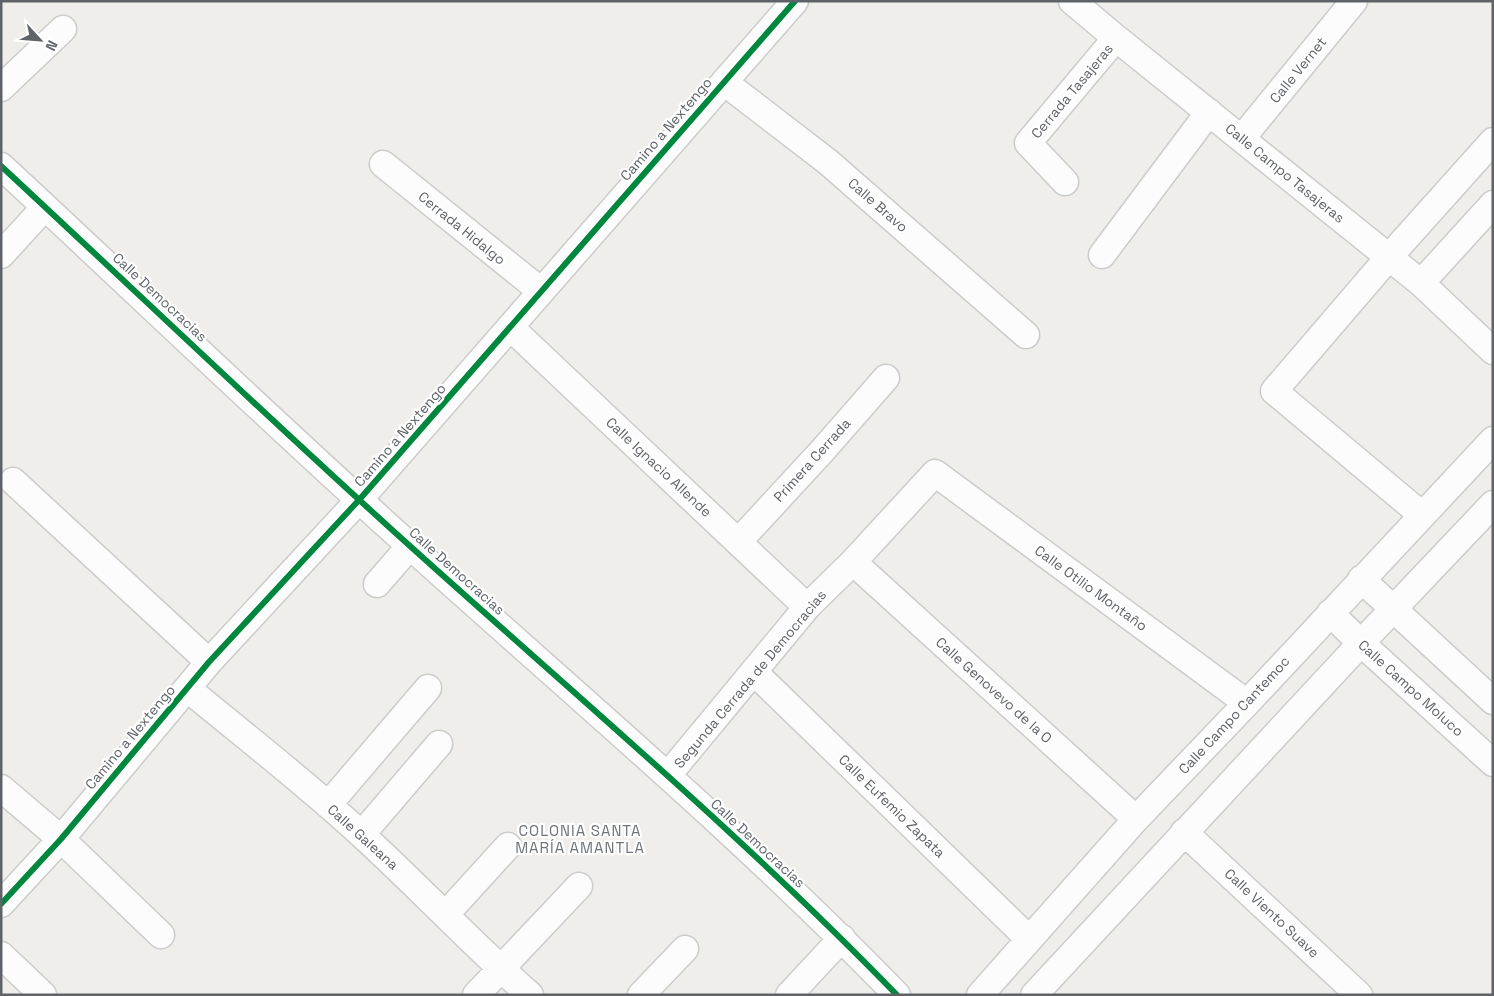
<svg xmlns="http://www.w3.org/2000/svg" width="1494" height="996" font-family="'Space Grotesk',sans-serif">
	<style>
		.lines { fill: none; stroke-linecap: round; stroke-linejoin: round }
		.minor-casing { stroke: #cbcccc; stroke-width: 29 }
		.minor { stroke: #fdfcfc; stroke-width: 26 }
		.cycleway-casing { stroke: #fff; stroke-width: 9 }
		.cycleway { stroke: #00873e; stroke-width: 6 }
		.labels { text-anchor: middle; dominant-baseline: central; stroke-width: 4.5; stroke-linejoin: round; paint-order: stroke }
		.street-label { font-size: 14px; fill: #5f6368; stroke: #fff }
		.neighbourhood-label { font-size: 15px; letter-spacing: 1px; fill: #70757a; stroke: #fff }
	</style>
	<rect width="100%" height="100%" fill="#efeeea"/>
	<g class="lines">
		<defs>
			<path id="minor" d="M 1072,1 L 1116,38 L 1421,283 L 1493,351
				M 724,82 L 828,162 L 1026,335
				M 1,88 L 63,29
				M 1242,138 L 1354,1
				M 383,164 L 541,291
				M 1,166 C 138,293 272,422 410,546 C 574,694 743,836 897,995
				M 1065,182 L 1028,143 L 1116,38
				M 1,255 L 45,207
				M 1102,255 L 1209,112
				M 1421,283 L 1493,204
				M 510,327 L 807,607
				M 13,481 L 209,662
				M 1422,515 L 1274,391 L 1389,257 L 1493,141
				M 738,542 L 823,450 L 886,378
				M 853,562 L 1136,819
				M 1361,579 L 1493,701
				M 377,584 L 410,546
				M 1330,613 L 1361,643 L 1493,763
				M 754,672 L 1029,939
				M 188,689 C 246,737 307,784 362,835 C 419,887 472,944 530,995
				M 668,775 L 807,607 L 853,562 L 935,473 L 1247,703
				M 1,788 L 61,839 L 161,935
				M 328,805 L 428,688
				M 1184,832 L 1359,995
				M 362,834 L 439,744
				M 1,904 L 61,839 L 209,662 L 359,500 L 795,1
				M 446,914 L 508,846
				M 1,955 L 43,995
				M 476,995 L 579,886
				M 641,995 L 685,949
				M 789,995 L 842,938
				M 980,995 L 1136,819 L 1247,703 L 1493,440
				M 1034,995 L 1361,643 L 1493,504"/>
		</defs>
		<use href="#minor" class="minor-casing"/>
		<use href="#minor" class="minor"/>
		<defs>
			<path id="cycleway" d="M 1,166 C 138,293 272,422 410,546 C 574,694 743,836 897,995
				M 1,904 L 61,839 L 209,662 L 359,500 L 795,1"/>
		</defs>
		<use href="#cycleway" class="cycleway-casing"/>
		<use href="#cycleway" class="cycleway"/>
	</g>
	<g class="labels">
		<g class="street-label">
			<text transform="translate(1298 70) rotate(-51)">Calle Vernet</text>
			<text transform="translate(1072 91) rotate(-50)">Cerrada Tasajeras</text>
			<text transform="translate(666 129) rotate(-49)">Camino a Nextengo</text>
			<text transform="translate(1285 173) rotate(39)">Calle Campo Tasajeras</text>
			<text transform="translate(878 205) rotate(41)">Calle Bravo</text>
			<text transform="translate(462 228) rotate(39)">Cerrada Hidalgo</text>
			<text transform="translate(160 297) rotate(43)">Calle Democracias</text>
			<text transform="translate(400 435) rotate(-49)">Camino a Nextengo</text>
			<text transform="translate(812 460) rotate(-48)">Primera Cerrada</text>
			<text transform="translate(659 467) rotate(43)">Calle Ignacio Allende</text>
			<text transform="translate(457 571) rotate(42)">Calle Democracias</text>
			<text transform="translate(1091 588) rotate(36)">Calle Otilio Montaño</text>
			<text transform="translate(750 679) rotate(-50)">Segunda Cerrada de Democracias</text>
			<text transform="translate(1411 688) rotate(42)">Calle Campo Moluco</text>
			<text transform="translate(994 690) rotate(42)">Calle Genovevo de la O</text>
			<text transform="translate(1234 715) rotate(-47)">Calle Campo Cantemoc</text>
			<text transform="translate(130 737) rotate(-50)">Camino a Nextengo</text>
			<text transform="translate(892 806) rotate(44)">Calle Eufemio Zapata</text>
			<text transform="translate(363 837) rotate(42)">Calle Galeana</text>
			<text transform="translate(758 843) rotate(43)">Calle Democracias</text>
			<text transform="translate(1272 913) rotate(43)">Calle Viento Suave</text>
		</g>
		<g class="neighbourhood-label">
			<text x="580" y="830">COLONIA SANTA<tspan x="580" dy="17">MARÍA AMANTLA</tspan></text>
		</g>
	</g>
	<rect width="1494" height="996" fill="none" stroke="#5f6368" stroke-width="5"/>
	<g transform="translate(40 40) rotate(116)" stroke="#ffffff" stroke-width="4" paint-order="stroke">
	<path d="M0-4L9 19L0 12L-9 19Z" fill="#5f6368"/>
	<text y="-8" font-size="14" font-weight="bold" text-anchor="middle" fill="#5f6368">N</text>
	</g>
</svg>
